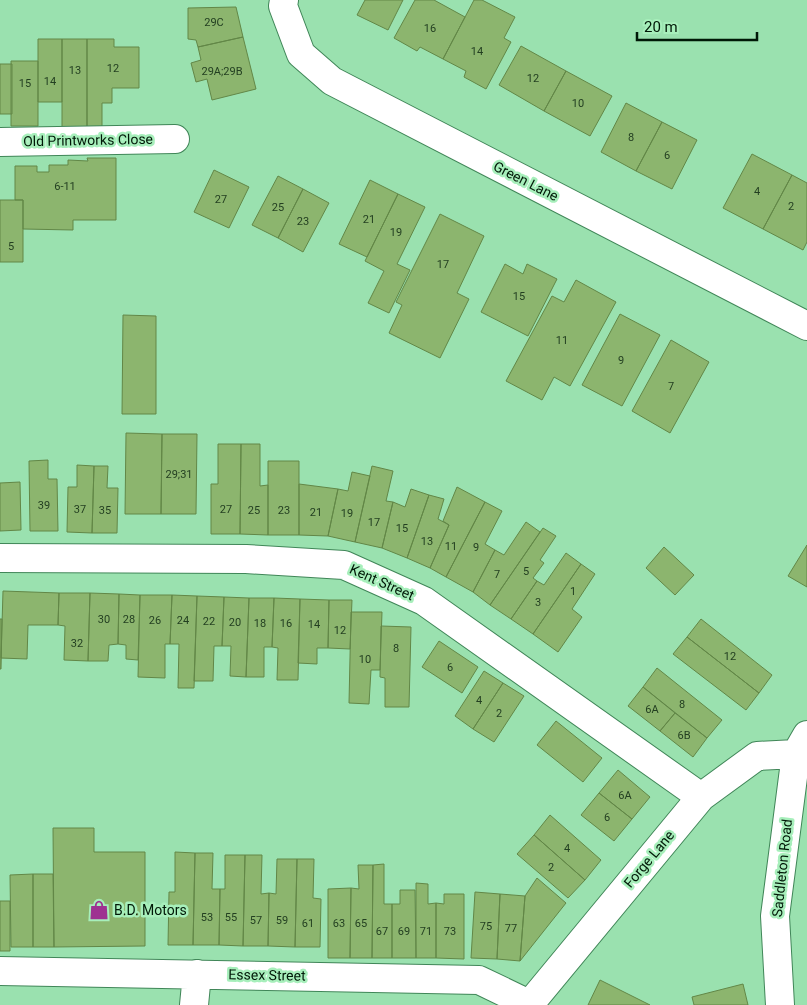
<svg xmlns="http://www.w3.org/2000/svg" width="807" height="1005" font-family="Roboto,sans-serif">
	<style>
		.building { fill: #8cb56e; stroke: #628747 }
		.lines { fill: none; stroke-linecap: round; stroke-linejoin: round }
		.street-casing { stroke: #408658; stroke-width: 30 }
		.street { stroke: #fff; stroke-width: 28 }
		.labels { text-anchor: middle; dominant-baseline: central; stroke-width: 5; stroke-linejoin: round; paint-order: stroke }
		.number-label { font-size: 11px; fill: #233f21 }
		.street-label { font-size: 14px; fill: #001807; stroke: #a7efbb }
		.poi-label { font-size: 14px; fill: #001807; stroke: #a7efbb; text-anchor: start }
	</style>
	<rect width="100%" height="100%" fill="#9ae1af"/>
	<path class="building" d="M 365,0 L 403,0 L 388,30 L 357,15 Z
		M 415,0 L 434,0 L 465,17 L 443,59 L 420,47 L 417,51 L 394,38 Z
		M 474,0 L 482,0 L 515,17 L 504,38 L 511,42 L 486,89 L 464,77 L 466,71 L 443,59 Z
		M 236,7 L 243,37 L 198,47 L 196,40 L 188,39 L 188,8 Z
		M 243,37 L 256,89 L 212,100 L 207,79 L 196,82 L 191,63 L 201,60 L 198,47 Z
		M 38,39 L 62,39 L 62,102 L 38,102 Z
		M 62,39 L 87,39 L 87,129 L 62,129 Z
		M 87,39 L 114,39 L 114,47 L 139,47 L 139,88 L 112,88 L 112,103 L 102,103 L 102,129 L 87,129 Z
		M 521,46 L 566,71 L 544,111 L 499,85 Z
		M 11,61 L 38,61 L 38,126 L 11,126 Z
		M 0,64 L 12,64 L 12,114 L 0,114 Z
		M 566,71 L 612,96 L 590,136 L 544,111 Z
		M 626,103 L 662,122 L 636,171 L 601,152 Z
		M 662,122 L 697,140 L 672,189 L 636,171 Z
		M 752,154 L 792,175 L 763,229 L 723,208 Z
		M 87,158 L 116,158 L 116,220 L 73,220 L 73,230 L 23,229 L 23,200 L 15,200 L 15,166 L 37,166 L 37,172 L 49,172 L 49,165 L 68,165 L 68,160 L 88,161 Z
		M 214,170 L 249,187 L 229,228 L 194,212 Z
		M 792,175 L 807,183 L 807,242 L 803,250 L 763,229 Z
		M 278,176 L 303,189 L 278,238 L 252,225 Z
		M 370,180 L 398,194 L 367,257 L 339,244 Z
		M 303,189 L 329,203 L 303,252 L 278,238 Z
		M 398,194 L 425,207 L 397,264 L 410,270 L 389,313 L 368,303 L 384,271 L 365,261 Z
		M 0,200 L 23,200 L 23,262 L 0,262 Z
		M 440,214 L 484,236 L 457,293 L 469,299 L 440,358 L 389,333 L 402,305 L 396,302 Z
		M 505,264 L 523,274 L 527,264 L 557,279 L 528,336 L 481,312 Z
		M 576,280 L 616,302 L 570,386 L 554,377 L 542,400 L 506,381 L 552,296 L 564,302 Z
		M 620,314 L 660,335 L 622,406 L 582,385 Z
		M 123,315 L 156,316 L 156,414 L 122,414 Z
		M 671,340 L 709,362 L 670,433 L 632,411 Z
		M 126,433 L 162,434 L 161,514 L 125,514 Z
		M 162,434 L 197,434 L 196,514 L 161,514 Z
		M 218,444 L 241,444 L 240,534 L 211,534 L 211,484 L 218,484 Z
		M 241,444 L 260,444 L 260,486 L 268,485 L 268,535 L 240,534 Z
		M 48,460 L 48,479 L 57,479 L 58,531 L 30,531 L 29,461 Z
		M 268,461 L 299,461 L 299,535 L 268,535 Z
		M 77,465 L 94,466 L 92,533 L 67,532 L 68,487 L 77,487 Z
		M 94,466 L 108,466 L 107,488 L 118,488 L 117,533 L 92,533 Z
		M 372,466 L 393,471 L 386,501 L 393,502 L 382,548 L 355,542 Z
		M 352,472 L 370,476 L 355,542 L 328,536 L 338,489 L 348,491 Z
		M 20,482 L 21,530 L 0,531 L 0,483 Z
		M 299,484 L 338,489 L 328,536 L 299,535 Z
		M 457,487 L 485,502 L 446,577 L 430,568 L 449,525 L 443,521 Z
		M 411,489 L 429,495 L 407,558 L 382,548 L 393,502 L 405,507 Z
		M 429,495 L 444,499 L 438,519 L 449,525 L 430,568 L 407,558 Z
		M 485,502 L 502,511 L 485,544 L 495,550 L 473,592 L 446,577 Z
		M 526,522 L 540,532 L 490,605 L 473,592 L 495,550 L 504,555 Z
		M 543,528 L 556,536 L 540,560 L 544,563 L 533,578 L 537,581 L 511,619 L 490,605 Z
		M 807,545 L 807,587 L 788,576 Z
		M 664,547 L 694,575 L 675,595 L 646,568 Z
		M 566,553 L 581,564 L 533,634 L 511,619 L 537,581 L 544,585 Z
		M 581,564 L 595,574 L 572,609 L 582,617 L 558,652 L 533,634 Z
		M 3,591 L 59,593 L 58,625 L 28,625 L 27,659 L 1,658 Z
		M 59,593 L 90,593 L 88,661 L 64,660 L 65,626 L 58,625 Z
		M 90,593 L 119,594 L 118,644 L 109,645 L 108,661 L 88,661 Z
		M 119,594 L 140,595 L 138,660 L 126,659 L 126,645 L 118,644 Z
		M 140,595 L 172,595 L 170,644 L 165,644 L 165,678 L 138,677 Z
		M 172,595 L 197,596 L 194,688 L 178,688 L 179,644 L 170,644 Z
		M 197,596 L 224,597 L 222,646 L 214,646 L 213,681 L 194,681 Z
		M 224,597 L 249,598 L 246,677 L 230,676 L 231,646 L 222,646 Z
		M 249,598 L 274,598 L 272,647 L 264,647 L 264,677 L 246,677 Z
		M 274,598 L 300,599 L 298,680 L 277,680 L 278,648 L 272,647 Z
		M 300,599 L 329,600 L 328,648 L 317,648 L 317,664 L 298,663 Z
		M 329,600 L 352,600 L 350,649 L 328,648 Z
		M 351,612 L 382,612 L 380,670 L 371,670 L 369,704 L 349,703 Z
		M 0,619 L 2,619 L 1,669 L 0,669 Z
		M 701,619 L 772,675 L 759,693 L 687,637 Z
		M 381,626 L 411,627 L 409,707 L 385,707 L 385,678 L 380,677 Z
		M 687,637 L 759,693 L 746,710 L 673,654 Z
		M 439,641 L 478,667 L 462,693 L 422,667 Z
		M 657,668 L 722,720 L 707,738 L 643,687 Z
		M 484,671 L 503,683 L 473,729 L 455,716 Z
		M 503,683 L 524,696 L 494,742 L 473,729 Z
		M 643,687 L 675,713 L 660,731 L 628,706 Z
		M 675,713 L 707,738 L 693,757 L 660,731 Z
		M 556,721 L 602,758 L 583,782 L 537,745 Z
		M 618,770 L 650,797 L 632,819 L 599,793 Z
		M 599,793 L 632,819 L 614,841 L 581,815 Z
		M 550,815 L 601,860 L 585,880 L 534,835 Z
		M 53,828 L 94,828 L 94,852 L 145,852 L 145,946 L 54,947 Z
		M 534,835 L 585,880 L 568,898 L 517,854 Z
		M 175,852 L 195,853 L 193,945 L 168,945 L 169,892 L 175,892 Z
		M 195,853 L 213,853 L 212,889 L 220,889 L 219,945 L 193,945 Z
		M 225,855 L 245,855 L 243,946 L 219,945 L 220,889 L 225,889 Z
		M 245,855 L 262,855 L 261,894 L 269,893 L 268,946 L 243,946 Z
		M 277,859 L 297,859 L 295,947 L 268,946 L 269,893 L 276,894 Z
		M 297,859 L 314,859 L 313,898 L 321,899 L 320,947 L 295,947 Z
		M 384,864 L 384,904 L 392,904 L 392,958 L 372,958 L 373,865 Z
		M 358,865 L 373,865 L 372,958 L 350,958 L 351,888 L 359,889 Z
		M 33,874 L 53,874 L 54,947 L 33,947 Z
		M 33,874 L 33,947 L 11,947 L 10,875 Z
		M 537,878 L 566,903 L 520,961 L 525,896 Z
		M 416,883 L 428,884 L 428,904 L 436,903 L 436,958 L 416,958 Z
		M 351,888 L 350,958 L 328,958 L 328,889 Z
		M 400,890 L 415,890 L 416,958 L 392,958 L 392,904 L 400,904 Z
		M 475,892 L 500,894 L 497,959 L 471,958 Z
		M 444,894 L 464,894 L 464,959 L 436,958 L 436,903 L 444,904 Z
		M 500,894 L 525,896 L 520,961 L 497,959 Z
		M 0,901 L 10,901 L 10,951 L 0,951 Z
		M 600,980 L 650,1005 L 588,1005 Z
		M 743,984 L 748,1005 L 694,1005 L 692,997 Z"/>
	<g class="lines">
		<defs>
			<path id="street" d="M 284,0 L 283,6 L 301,54 L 332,81 L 807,326
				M 0,142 L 175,139
				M 0,558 L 246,559 L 344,565 L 424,601 L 701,797
				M 0,971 L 479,980 L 529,1004
				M 194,1005 L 197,974
				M 529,1005 L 701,797 L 757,756 L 796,754
				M 780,1005 L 775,916 L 796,754 L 807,735"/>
		</defs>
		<use href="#street" class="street-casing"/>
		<use href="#street" class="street"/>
	</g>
	<defs>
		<symbol id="shop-bare" viewBox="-9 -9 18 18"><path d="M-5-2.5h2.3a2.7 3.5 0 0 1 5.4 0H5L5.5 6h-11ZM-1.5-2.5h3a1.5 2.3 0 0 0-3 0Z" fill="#9e3291" stroke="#a7efbb" stroke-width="2.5" paint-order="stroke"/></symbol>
	</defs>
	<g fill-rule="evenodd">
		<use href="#shop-bare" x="85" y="896" width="28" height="28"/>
	</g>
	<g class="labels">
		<g class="number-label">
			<text x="214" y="22">29C</text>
			<text x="430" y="28">16</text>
			<text x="477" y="51">14</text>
			<text x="113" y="68">12</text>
			<text x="75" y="70">13</text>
			<text x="222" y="71">29A;29B</text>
			<text x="533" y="78">12</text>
			<text x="50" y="81">14</text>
			<text x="25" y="83">15</text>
			<text x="578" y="103">10</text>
			<text x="631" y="137">8</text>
			<text x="667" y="155">6</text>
			<text x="65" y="186">6-11</text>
			<text x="757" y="191">4</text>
			<text x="221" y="199">27</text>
			<text x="791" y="206">2</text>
			<text x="278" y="207">25</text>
			<text x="369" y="219">21</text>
			<text x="303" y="221">23</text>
			<text x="396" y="232">19</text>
			<text x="11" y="246">5</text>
			<text x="443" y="264">17</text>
			<text x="519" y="296">15</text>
			<text x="562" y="340">11</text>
			<text x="621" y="360">9</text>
			<text x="671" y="386">7</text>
			<text x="179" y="474">29;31</text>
			<text x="44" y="505">39</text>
			<text x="80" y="509">37</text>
			<text x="226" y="509">27</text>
			<text x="105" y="510">35</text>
			<text x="254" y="510">25</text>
			<text x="284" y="510">23</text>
			<text x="316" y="512">21</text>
			<text x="347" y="513">19</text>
			<text x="374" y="522">17</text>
			<text x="402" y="528">15</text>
			<text x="427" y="541">13</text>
			<text x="451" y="546">11</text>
			<text x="476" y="547">9</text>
			<text x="526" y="571">5</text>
			<text x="497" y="574">7</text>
			<text x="573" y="591">1</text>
			<text x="538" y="602">3</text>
			<text x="104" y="619">30</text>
			<text x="129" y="619">28</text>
			<text x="155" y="620">26</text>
			<text x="183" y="620">24</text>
			<text x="209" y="621">22</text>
			<text x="235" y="622">20</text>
			<text x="260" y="623">18</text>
			<text x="286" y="623">16</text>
			<text x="314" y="624">14</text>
			<text x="340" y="630">12</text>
			<text x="77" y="643">32</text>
			<text x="396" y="648">8</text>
			<text x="730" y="656">12</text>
			<text x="365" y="659">10</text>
			<text x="450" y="667">6</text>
			<text x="479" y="700">4</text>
			<text x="682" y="704">8</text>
			<text x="652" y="709">6A</text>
			<text x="499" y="713">2</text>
			<text x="684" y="735">6B</text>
			<text x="625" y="795">6A</text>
			<text x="607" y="817">6</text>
			<text x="567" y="848">4</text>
			<text x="551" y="867">2</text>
			<text x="207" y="917">53</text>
			<text x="231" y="917">55</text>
			<text x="256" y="920">57</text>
			<text x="282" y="920">59</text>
			<text x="308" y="923">61</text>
			<text x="339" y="923">63</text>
			<text x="361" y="923">65</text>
			<text x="486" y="926">75</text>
			<text x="511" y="928">77</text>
			<text x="382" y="931">67</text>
			<text x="404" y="931">69</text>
			<text x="426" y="931">71</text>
			<text x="450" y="931">73</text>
		</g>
		<g class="street-label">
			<text transform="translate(88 140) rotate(-1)">Old Printworks Close</text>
			<text transform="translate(526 181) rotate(27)">Green Lane</text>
			<text transform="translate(382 582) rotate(24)">Kent Street</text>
			<text transform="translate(649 859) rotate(-50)">Forge Lane</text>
			<text transform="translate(782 868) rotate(-84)">Saddleton Road</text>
			<text transform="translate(267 975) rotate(1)">Essex Street</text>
		</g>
		<g class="poi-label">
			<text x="114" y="910">B.D. Motors</text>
		</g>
	</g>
	<path d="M637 32v8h120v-8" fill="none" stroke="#001807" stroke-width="2.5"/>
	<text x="644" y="32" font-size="15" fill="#001807" stroke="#a7efbb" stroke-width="4" paint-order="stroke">20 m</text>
</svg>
